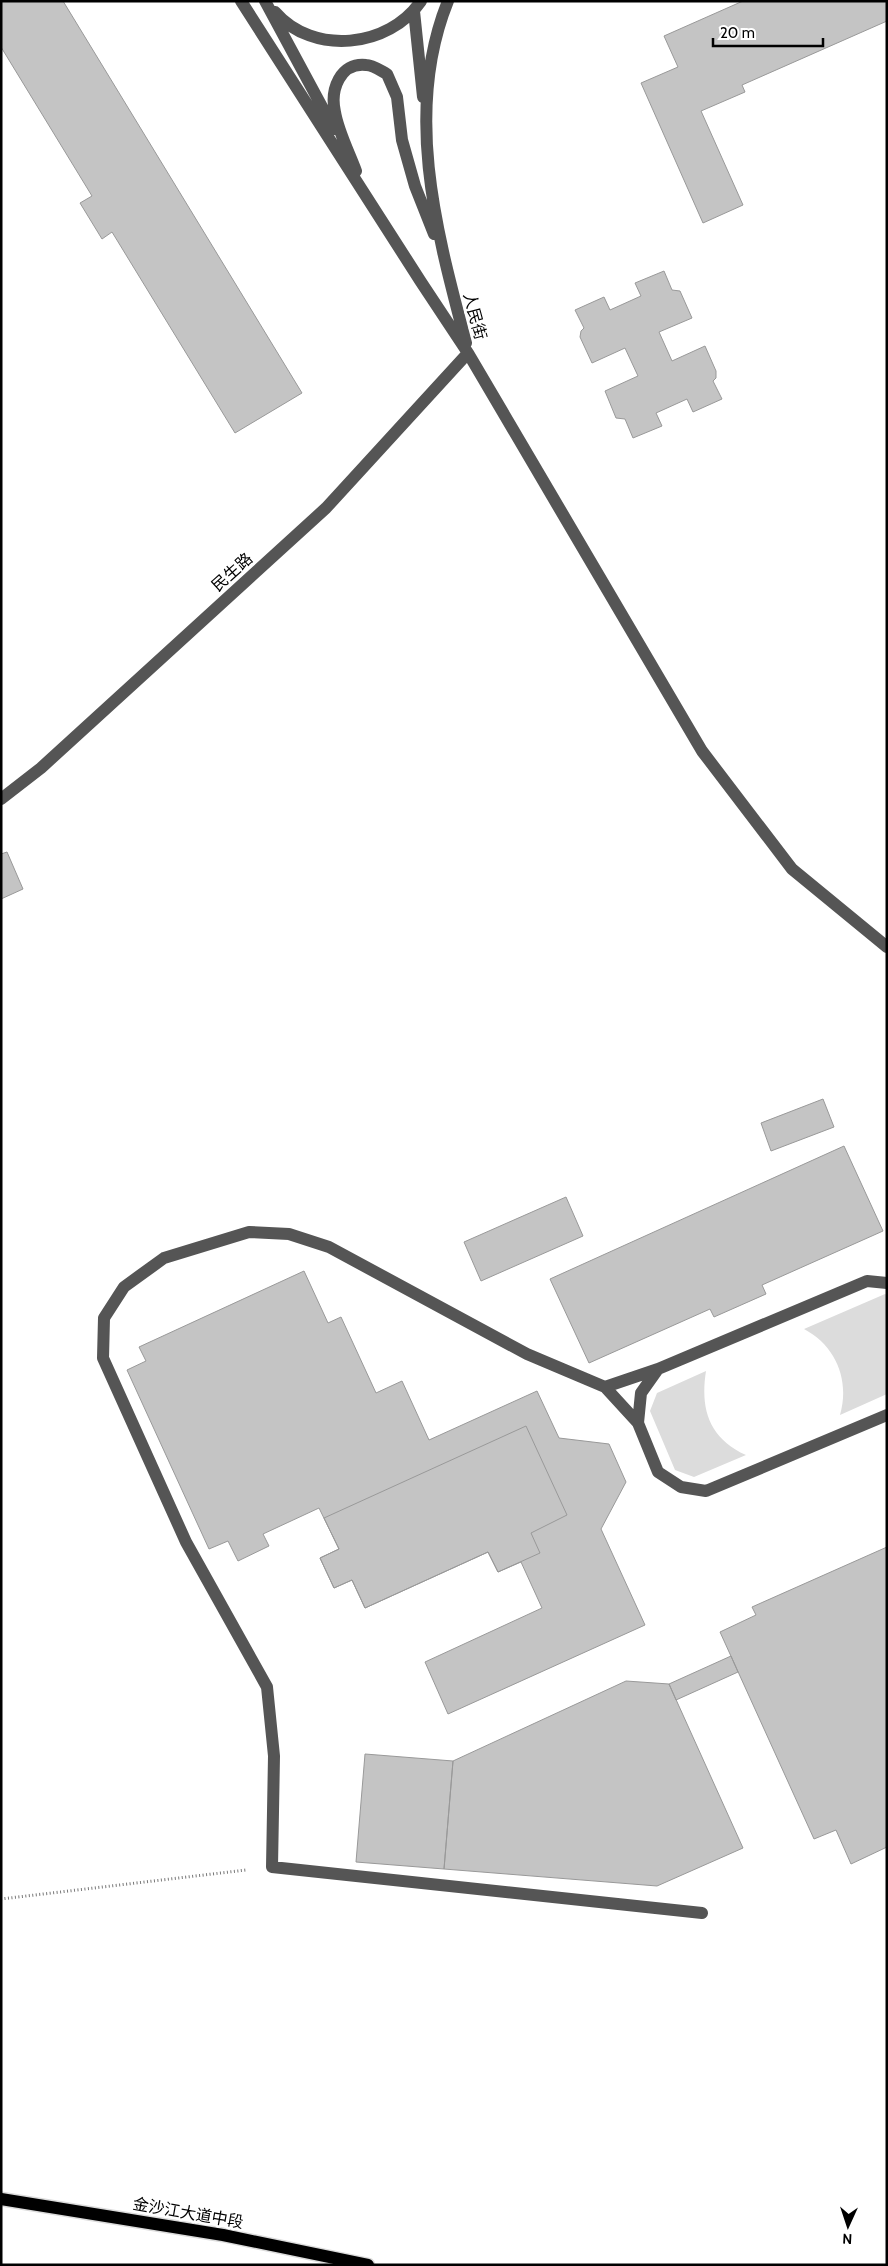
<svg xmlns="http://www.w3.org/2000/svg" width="888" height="2266" font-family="Cabin,'Noto Sans SC',sans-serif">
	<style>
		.green { fill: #dcdcdc }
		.building { fill: #c4c4c4; stroke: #999 }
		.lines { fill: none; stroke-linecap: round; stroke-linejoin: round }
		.major-casing { stroke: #dbdbdb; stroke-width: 15 }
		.path { stroke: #777; stroke-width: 3; stroke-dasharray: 1 2.5; stroke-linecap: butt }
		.minor { stroke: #555; stroke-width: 12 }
		.major { stroke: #000; stroke-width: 12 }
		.labels { text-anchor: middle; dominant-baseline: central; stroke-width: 5; stroke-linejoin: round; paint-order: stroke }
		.street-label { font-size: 16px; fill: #000; stroke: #fff }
	</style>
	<rect width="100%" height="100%" fill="#fff"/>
	<path class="green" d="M 885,1294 L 887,1295 L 887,1394 L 840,1415 C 850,1380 836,1346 804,1329 Z
		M 706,1371 C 700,1409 709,1438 746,1455 L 694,1477 L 675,1470 L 650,1411 L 657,1393 Z"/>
	<path class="building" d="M 1,1 L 63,1 L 302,393 L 235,433 L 112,232 L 102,239 L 80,203 L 92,196 L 1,47 Z
		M 743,1 L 887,1 L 887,21 L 742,85 L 745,92 L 701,111 L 743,205 L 703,223 L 641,83 L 678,67 L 664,36 Z
		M 664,271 L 672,290 L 680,291 L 692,318 L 659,332 L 672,361 L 705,346 L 716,371 L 716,378 L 713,381 L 722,399 L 693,412 L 687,399 L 656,413 L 662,426 L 633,438 L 625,419 L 616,418 L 605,391 L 638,376 L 625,348 L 592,363 L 580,337 L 581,331 L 584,328 L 575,310 L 604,297 L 610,310 L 641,296 L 635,283 Z
		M 7,852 L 23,889 L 1,899 L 1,854 Z
		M 823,1099 L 834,1127 L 771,1151 L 761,1123 Z
		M 844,1146 L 883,1231 L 762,1285 L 766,1294 L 714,1317 L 710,1309 L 589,1363 L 550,1279 Z
		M 566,1197 L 583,1236 L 481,1281 L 464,1242 Z
		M 304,1271 L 328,1323 L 341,1317 L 376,1393 L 402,1381 L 429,1440 L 537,1391 L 559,1438 L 609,1444 L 626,1482 L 601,1529 L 645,1625 L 448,1714 L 425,1662 L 542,1608 L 521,1562 L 498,1572 L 488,1552 L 365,1608 L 352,1580 L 334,1588 L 320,1558 L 339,1549 L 319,1508 L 263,1534 L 269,1546 L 238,1561 L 228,1541 L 209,1549 L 127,1370 L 146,1361 L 139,1347 Z
		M 526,1426 L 567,1515 L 531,1533 L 540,1553 L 498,1572 L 488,1552 L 365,1608 L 352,1580 L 334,1588 L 320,1558 L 339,1549 L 324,1518 Z
		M 887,1547 L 887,1847 L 851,1864 L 836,1830 L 814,1839 L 720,1632 L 756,1615 L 752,1607 Z
		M 731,1656 L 738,1672 L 676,1700 L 669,1684 Z
		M 626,1681 L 669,1684 L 743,1848 L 657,1886 L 444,1869 L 453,1761 Z
		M 365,1754 L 453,1761 L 444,1869 L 356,1862 Z"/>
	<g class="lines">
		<defs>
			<path id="major" d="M 1,2199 L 223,2235 L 368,2265"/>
		</defs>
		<use href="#major" class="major-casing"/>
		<path class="path" d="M 1,1899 L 246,1870"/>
		<path class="minor" d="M 241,1 L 421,282 L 468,353 L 702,751 L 792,869 L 887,947
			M 265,1 L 334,129
			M 448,1 C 403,112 437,233 466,343
			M 414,11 L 423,97
			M 275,12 C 313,56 389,48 421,1
			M 356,171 C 349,152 338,131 335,112 C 330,90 340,62 366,65 C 373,65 381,71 387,74 L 397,97 L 402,140 L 415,186 L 434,234
			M 1,799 L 41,768 L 326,508 L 468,353
			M 887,1283 L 867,1281 L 658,1369 L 641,1393 L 638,1423 L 658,1472 L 681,1487 L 706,1491 L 887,1415
			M 605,1387 L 658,1369
			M 638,1423 L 605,1387 L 527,1354 L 329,1247 L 289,1234 L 249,1232 L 164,1258 L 124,1287 L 104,1318 L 103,1358 L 186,1542 L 267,1687 L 274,1756 L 272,1867 L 702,1913"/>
		<use href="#major" class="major"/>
	</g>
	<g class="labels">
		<g class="street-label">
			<text transform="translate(475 316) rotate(75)">人民街</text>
			<text transform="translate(232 572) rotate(-42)">民生路</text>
			<text transform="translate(188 2213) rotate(10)">金沙江大道中段</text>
		</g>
	</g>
	<rect width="888" height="2266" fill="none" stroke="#000000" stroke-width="5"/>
	<g transform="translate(848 2226) rotate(183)" stroke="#ffffff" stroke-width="4" paint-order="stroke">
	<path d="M0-4L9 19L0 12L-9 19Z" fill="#000000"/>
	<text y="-8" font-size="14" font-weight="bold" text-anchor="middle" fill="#000000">N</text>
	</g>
	<path d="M713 38v8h110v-8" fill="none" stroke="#000000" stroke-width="2.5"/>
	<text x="720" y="38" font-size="15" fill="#000000" stroke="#ffffff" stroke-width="4" paint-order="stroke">20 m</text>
</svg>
